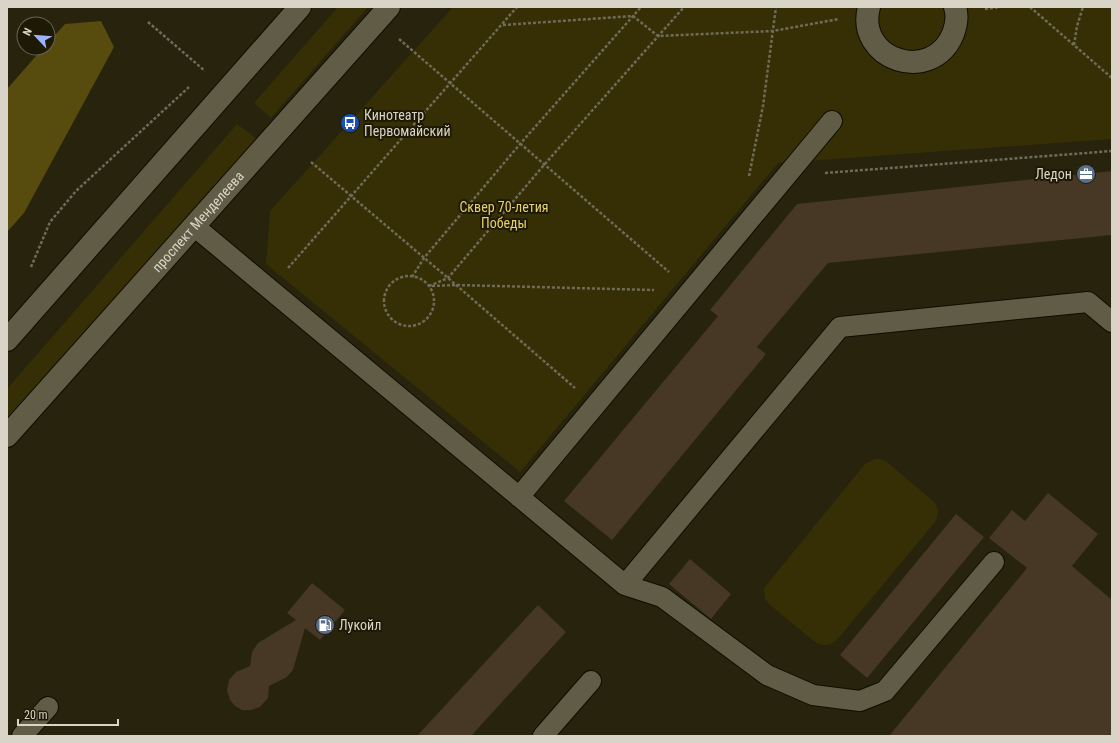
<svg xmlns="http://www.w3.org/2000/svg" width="1119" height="743" font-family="'Roboto Condensed',sans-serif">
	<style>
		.green { fill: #362f06 }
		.forest { fill: #574c0d }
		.building { fill: #473725 }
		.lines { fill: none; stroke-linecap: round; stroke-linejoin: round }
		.service-casing { stroke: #100c00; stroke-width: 22 }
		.pedestrian-casing { stroke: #100c00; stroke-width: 24 }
		.secondary-casing { stroke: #100c00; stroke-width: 24 }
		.path { stroke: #6e6b58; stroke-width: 2.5; stroke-dasharray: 3 2; stroke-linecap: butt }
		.service { stroke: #615c45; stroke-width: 20 }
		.pedestrian { stroke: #615c45; stroke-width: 22 }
		.secondary { stroke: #615c45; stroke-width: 22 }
		.labels { text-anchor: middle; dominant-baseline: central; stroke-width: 4; stroke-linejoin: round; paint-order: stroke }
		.poi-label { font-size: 14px; fill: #d8d5c8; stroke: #1d1904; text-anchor: start }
		.park-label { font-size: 14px; fill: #e6d268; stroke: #1d1904 }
		.street-label { font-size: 14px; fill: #d8d5c8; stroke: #1d1904 }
	</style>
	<rect width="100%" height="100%" fill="#27230d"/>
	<path class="green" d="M 338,7 L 368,7 L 271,118 L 254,103 Z
		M 453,7 L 1112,7 L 1112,139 L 778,163 L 520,472 L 266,264 L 270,211 Z
		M 237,124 L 257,139 L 7,419 L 7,389 Z
		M 875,459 L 881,459 L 887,462 L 933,501 C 939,508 939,514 935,522 L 837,640 C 829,646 824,647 815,642 L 769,604 L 765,599 L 764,588 L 865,464 Z"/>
	<path class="forest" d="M 101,21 L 114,47 L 24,213 L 7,232 L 7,89 L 43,48 L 48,48 L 48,43 L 65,24 Z"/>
	<path class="building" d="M 1112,171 L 1112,235 L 828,263 L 757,347 L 766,354 L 612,540 L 564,501 L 718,316 L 710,310 L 797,204 Z
		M 1048,493 L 1098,534 L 1072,566 L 1112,600 L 1112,736 L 889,736 L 1027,568 L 989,538 L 1012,510 L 1025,521 Z
		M 956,514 L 984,537 L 867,678 L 840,655 Z
		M 690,559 L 731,594 L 711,619 L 669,584 Z
		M 312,583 L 345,610 L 320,640 L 305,628 L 293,670 L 287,677 L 269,686 L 268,698 L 260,707 L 251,710 L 242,710 L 235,706 L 230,700 L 227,690 L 229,680 L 236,672 L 250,666 L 252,652 L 258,643 L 296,620 L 287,613 Z
		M 538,605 L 566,632 L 471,736 L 417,736 Z"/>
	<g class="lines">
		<defs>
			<path id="service" d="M 194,226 L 625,585 L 840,327 L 1088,302 L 1112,322
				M 519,497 L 832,121
				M 625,585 L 662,597 L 767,675 L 813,695 L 860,701 L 885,691 L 994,562
				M 22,736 L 48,707
				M 543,736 L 591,681"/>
			<path id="pedestrian" d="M 869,7 C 855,60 932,85 953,34 C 956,26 958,16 955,7"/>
			<g id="secondary">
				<path d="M 7,340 L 300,7"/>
				<path id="s1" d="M 7,436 L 389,7"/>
			</g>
		</defs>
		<use href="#service" class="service-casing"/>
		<use href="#pedestrian" class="pedestrian-casing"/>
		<use href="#secondary" class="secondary-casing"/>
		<path class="path" d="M 1030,7 L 1112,78
			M 985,9 L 1000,7
			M 148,22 L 205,71
			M 503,25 L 633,16 L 658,36 L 773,31 L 839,19
			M 399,39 L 669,272
			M 1074,45 L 1077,26 L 1083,7
			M 311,162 L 448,278 L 575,388
			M 825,173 L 1112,151
			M 749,176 L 763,106 L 776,7
			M 31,267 L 50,222 L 76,191 L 189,87
			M 288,268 L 517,7
			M384 301a25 25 0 1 1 50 0a25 25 0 1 1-50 0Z
			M 412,277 L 424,258 L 520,144 L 641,7
			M 429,286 L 448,278 L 544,165 L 684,7
			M 432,286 L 456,285 L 654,290"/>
		<use href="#service" class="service"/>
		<use href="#pedestrian" class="pedestrian"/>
		<use href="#secondary" class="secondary"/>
	</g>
	<defs>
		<symbol id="bus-disc" viewBox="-11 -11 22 22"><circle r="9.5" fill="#1a4fb4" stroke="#1d1904"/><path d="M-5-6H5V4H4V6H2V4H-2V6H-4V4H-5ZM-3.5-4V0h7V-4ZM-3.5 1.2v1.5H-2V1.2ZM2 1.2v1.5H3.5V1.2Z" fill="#fff"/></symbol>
		<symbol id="office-disc" viewBox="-11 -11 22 22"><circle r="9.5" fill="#5c6f8a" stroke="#1d1904"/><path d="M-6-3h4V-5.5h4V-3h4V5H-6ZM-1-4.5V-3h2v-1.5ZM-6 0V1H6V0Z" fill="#fff"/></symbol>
		<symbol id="fuel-disc" viewBox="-11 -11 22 22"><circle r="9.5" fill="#5c6f8a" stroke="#1d1904"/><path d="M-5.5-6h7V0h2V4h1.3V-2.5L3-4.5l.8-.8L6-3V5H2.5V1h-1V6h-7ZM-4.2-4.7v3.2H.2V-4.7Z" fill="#fff"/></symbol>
	</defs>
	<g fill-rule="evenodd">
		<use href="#bus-disc" x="339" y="112" width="22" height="22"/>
		<use href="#office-disc" x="1075" y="163" width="22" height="22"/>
		<use href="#fuel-disc" x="314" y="614" width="22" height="22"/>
	</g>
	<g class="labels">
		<g class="poi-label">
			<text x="364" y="115">Кинотеатр<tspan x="364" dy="16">Первомайский</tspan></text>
			<text x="1072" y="174" text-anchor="end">Ледон</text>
			<text x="339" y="625">Лукойл</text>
		</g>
		<g class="park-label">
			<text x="504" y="207">Сквер 70-летия<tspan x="504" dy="16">Победы</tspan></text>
		</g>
		<g class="street-label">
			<text stroke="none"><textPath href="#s1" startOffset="287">проспект Менделеева</textPath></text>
		</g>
	</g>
	<rect width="1119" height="743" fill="none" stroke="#d8d5c8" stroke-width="16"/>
	<g transform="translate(36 36) rotate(296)"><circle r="19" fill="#1d1904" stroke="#686452"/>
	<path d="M0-3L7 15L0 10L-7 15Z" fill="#9eb3fd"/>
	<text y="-6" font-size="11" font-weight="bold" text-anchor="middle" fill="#d8d5c8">N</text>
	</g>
	<path d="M18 719v6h100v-6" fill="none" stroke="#d8d5c8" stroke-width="2"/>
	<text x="24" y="719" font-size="12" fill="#d8d5c8" stroke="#1d1904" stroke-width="3" paint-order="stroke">20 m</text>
</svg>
